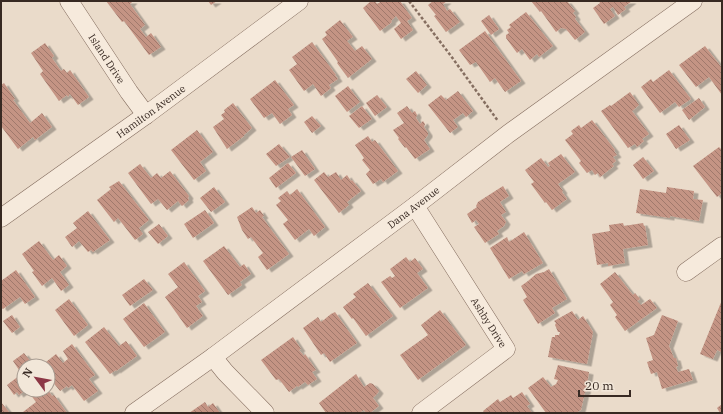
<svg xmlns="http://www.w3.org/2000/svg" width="723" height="414" font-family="'IBM Plex Serif',serif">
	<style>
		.building { fill: url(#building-back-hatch); filter: url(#shadow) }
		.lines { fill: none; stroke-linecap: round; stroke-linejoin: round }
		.minor-casing { stroke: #856e60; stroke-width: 19 }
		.path { stroke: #856e60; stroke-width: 2.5; stroke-dasharray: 3 2; stroke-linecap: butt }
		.minor { stroke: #f6eadc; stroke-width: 18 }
		.labels { text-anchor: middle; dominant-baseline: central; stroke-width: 3.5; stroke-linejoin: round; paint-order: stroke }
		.street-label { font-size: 10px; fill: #372922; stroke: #f2e7d9 }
	</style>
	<defs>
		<pattern id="building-back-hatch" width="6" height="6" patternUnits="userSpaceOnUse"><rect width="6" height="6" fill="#c49484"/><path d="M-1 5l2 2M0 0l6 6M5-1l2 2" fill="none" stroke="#a0796c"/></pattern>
		<filter id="shadow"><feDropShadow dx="4.5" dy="2.5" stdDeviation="0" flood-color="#0004"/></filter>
	</defs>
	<rect width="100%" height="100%" fill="#eadbca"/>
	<path class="building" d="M 106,1 L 133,1 L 130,4 L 145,25 L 140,29 L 146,37 L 151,33 L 161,47 L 149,55 L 124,21 L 122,22 Z
		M 208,1 L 217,1 L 211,5 Z
		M 371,1 L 375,1 L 377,4 L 382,1 L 400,1 L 412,18 L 407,21 L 413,30 L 401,39 L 394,29 L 401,23 L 396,16 L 391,21 L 392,22 L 380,31 L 363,8 Z
		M 433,1 L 447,1 L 443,4 L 447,11 L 450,9 L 460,22 L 446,32 L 434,16 L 436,15 L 428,5 Z
		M 531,1 L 567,1 L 575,11 L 573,13 L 576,17 L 575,19 L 585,32 L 575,40 L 566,29 L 561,28 L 556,32 L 541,11 L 540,12 Z
		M 599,1 L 632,1 L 624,7 L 626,9 L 618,15 L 613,7 L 610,9 L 615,16 L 604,24 L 593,8 L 600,3 Z
		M 526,12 L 553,46 L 539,57 L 537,54 L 530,60 L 522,49 L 517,53 L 506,38 L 506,35 L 509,33 L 507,30 L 511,27 L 509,25 Z
		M 489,15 L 499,29 L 491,35 L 481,21 Z
		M 340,20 L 353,37 L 347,41 L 355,51 L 362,46 L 372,59 L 348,78 L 337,63 L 338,62 L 322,39 L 327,35 L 325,32 Z
		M 485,31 L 521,81 L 505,92 L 495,78 L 490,82 L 476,62 L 470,65 L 459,50 Z
		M 312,42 L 336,75 L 335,75 L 338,79 L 329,85 L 331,88 L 321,96 L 313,84 L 304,91 L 289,70 L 297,64 L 292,57 Z
		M 45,43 L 54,56 L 52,58 L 61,71 L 64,69 L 67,73 L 70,70 L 89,97 L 78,105 L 70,94 L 68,97 L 67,95 L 59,101 L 40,74 L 43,71 L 31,53 Z
		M 705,46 L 722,68 L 722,95 L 709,77 L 696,87 L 679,65 Z
		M 669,70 L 691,99 L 679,107 L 675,102 L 660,113 L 641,87 L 651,79 L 653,82 Z
		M 416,71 L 427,85 L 418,93 L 406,79 Z
		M 275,80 L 294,105 L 288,109 L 292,115 L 280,124 L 272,113 L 264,118 L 250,99 Z
		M 4,83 L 15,99 L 13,100 L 30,123 L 42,113 L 52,127 L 35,140 L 33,137 L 18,149 L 1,126 L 1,85 Z
		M 348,86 L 360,102 L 347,112 L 335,96 Z
		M 458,91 L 473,111 L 466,117 L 463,113 L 453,120 L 458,127 L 450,133 L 428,105 L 441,95 L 446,100 Z
		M 630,92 L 639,105 L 632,111 L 649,134 L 642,139 L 644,141 L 637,147 L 635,144 L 628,148 L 601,111 L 610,105 L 611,106 Z
		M 377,95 L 387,107 L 375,116 L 366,103 Z
		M 699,98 L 705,107 L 689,120 L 682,110 Z
		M 233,103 L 252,128 L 244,135 L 244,136 L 227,149 L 213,127 L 224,119 L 221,115 L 225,112 L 224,110 Z
		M 362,106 L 372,119 L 359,128 L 349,116 Z
		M 407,106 L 412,113 L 415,111 L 417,115 L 416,118 L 420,124 L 423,121 L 425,124 L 424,127 L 428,133 L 428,135 L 424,140 L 430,149 L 415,159 L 406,147 L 405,148 L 398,139 L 399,138 L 393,130 L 404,123 L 397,113 Z
		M 312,116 L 321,126 L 312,133 L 304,122 Z
		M 592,120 L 615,150 L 614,151 L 617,155 L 613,157 L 616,161 L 612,164 L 614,166 L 600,177 L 598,173 L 595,175 L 592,170 L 587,173 L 579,163 L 581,161 L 565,140 L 573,134 L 571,131 L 579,125 L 581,128 Z
		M 679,125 L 690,140 L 676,149 L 666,134 Z
		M 197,130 L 213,152 L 200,162 L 206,171 L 194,180 L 171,150 Z
		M 368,136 L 372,142 L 375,140 L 398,171 L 383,182 L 381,179 L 373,184 L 366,174 L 370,170 L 362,160 L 364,158 L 355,145 Z
		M 279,144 L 290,157 L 276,166 L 266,154 Z
		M 719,147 L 722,150 L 722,196 L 721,194 L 717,197 L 693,166 Z
		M 302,150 L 315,169 L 305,176 L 291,157 Z
		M 561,154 L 575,172 L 558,184 L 563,191 L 562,192 L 567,199 L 552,210 L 546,202 L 545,203 L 531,184 L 534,182 L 525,170 L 541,158 L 548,167 L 550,166 L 548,163 Z
		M 643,157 L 654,171 L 643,179 L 633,165 Z
		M 288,163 L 296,173 L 276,188 L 269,178 Z
		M 140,164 L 151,178 L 157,173 L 161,178 L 170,171 L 189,196 L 188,198 L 189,200 L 182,206 L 178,201 L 167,210 L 158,199 L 151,204 L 128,173 Z
		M 324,172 L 328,177 L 336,172 L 341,180 L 347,175 L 351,181 L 352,180 L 361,191 L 347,202 L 349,205 L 339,213 L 314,180 Z
		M 119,181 L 149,220 L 139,228 L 143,234 L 135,240 L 118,218 L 114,222 L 97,200 L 111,189 L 109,187 Z
		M 503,186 L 509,196 L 500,202 L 506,212 L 501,215 L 506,222 L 504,226 L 497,231 L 499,234 L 485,243 L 474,227 L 479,224 L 476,220 L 472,223 L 467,214 L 477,207 L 476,206 L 478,202 Z
		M 214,187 L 225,202 L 211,212 L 200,198 Z
		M 667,187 L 694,191 L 693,199 L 703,200 L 699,221 L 670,216 L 670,218 L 636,213 L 640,189 L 666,193 Z
		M 297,189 L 325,227 L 314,236 L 309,229 L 295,240 L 283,224 L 288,220 L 276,205 L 281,201 L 278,198 L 287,191 L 290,195 Z
		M 252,207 L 256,213 L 260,210 L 264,216 L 262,217 L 289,254 L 267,270 L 258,257 L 263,253 L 251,237 L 248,239 L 242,230 L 237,217 Z
		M 205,210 L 214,223 L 193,238 L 184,224 Z
		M 88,211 L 110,240 L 93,252 L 91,250 L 88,252 L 79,241 L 72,247 L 65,237 L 77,228 L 73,223 Z
		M 623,223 L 624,226 L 643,223 L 644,226 L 645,226 L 648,245 L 623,249 L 625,263 L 608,266 L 608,263 L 597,265 L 592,234 L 610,231 L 609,225 Z
		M 159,224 L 168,236 L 158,244 L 148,232 Z
		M 524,232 L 543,263 L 524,274 L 522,271 L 509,279 L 490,248 L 507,237 L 509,242 Z
		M 39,241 L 53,260 L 59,255 L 67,266 L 60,272 L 69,285 L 61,291 L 52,278 L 42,286 L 32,272 L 34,271 L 22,254 Z
		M 224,246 L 240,267 L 244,264 L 251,274 L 240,282 L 242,285 L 228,295 L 203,261 Z
		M 406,257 L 410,262 L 415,258 L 423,269 L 417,273 L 428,288 L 400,308 L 381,282 L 390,276 L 392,278 L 395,276 L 390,269 Z
		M 184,262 L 205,291 L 198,296 L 202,302 L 196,306 L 203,316 L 187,328 L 165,297 L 178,287 L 168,274 Z
		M 549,269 L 567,299 L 552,308 L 555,313 L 538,324 L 523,300 L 527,297 L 521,286 L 528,281 L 536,274 L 544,272 Z
		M 16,270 L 35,297 L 25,304 L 20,297 L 3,309 L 1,307 L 1,281 Z
		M 615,272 L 633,295 L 635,293 L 640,299 L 637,301 L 641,305 L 650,299 L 657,308 L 625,331 L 615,317 L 617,315 L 610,305 L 613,302 L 600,284 Z
		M 144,279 L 153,290 L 130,306 L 122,295 Z
		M 368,283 L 393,316 L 366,336 L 353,318 L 352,319 L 343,307 L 356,297 L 353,294 Z
		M 69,299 L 88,325 L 74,336 L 55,310 Z
		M 722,300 L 722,350 L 721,352 L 717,350 L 713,359 L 700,354 Z
		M 144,303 L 165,332 L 144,347 L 123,319 Z
		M 440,310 L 466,345 L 418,380 L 400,355 L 428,335 L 421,325 Z
		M 572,311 L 578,320 L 583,316 L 593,332 L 587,364 L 548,357 L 552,337 L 555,337 L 555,335 L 559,335 L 560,332 L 558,332 L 555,325 L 556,323 L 554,321 Z
		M 335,312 L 357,343 L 330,362 L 324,353 L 321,355 L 303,328 L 318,317 L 321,322 L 325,319 L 326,318 L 331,314 Z
		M 12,315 L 20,327 L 12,333 L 3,321 Z
		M 662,315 L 678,321 L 669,346 L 674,358 L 676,358 L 678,366 L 676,367 L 678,372 L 689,369 L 693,380 L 662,389 L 657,372 L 651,374 L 647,362 L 653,360 L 646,338 L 654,335 Z
		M 104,327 L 119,346 L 126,341 L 137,356 L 116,371 L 116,370 L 110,374 L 85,342 Z
		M 293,337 L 301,349 L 299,350 L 304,356 L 305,354 L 316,370 L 312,372 L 317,379 L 308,385 L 305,382 L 298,387 L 297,386 L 289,392 L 279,379 L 276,380 L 261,360 Z
		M 72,344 L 95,375 L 89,379 L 98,391 L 84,401 L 72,385 L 68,388 L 67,386 L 60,391 L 48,376 L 48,366 L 41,366 L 56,354 L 63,363 L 68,359 L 63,351 Z
		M 24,353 L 31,362 L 19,370 L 13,361 Z
		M 558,365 L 589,372 L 586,392 L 585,392 L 581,410 L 576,413 L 546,413 L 528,388 L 543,377 L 551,387 L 556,384 L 558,380 L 554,379 Z
		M 24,372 L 24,390 L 26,390 L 19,395 L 17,392 L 14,395 L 7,385 Z
		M 356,374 L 364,387 L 370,383 L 373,384 L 379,391 L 377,394 L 373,398 L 379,406 L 370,413 L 366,413 L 364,410 L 359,413 L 326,413 L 319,403 Z
		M 27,390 L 48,390 L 52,396 L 54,395 L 67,413 L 24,413 L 23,412 L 36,402 Z
		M 522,392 L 530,404 L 527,406 L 532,413 L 485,413 L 483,411 L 498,399 L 500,402 L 511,395 L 513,398 Z
		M 1,402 L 9,412 L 8,413 L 1,413 Z
		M 205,402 L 208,407 L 213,403 L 220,413 L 189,413 Z
		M 722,404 L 722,413 L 720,413 L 717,408 Z"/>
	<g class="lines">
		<defs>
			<g id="minor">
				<path id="s1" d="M 69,1 L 129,92 L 146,115"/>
				<path id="s2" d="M 415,206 L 506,349 L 421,413"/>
				<path id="s3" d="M 1,218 L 146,115 L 299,1"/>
				<path d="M 686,272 L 722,246"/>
				<path d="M 213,357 L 225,372 L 265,413"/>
				<path id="s4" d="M 134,413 L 213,357 L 415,206 L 508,134 L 693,1"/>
			</g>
		</defs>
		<use href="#minor" class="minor-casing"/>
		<path class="path" d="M 409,1 L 451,56 L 498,121"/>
		<use href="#minor" class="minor"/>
	</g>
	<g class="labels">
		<g class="street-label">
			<text stroke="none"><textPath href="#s1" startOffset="69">Island Drive</textPath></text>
			<text stroke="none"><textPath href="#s3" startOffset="184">Hamilton Avenue</textPath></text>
			<text stroke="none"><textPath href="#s4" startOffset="347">Dana Avenue</textPath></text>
			<text stroke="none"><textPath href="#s2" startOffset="138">Ashby Drive</textPath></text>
		</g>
	</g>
	<rect width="723" height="414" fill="none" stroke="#372922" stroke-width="4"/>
	<g transform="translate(36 378) rotate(302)"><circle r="19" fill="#f2e7d9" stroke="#a79b90"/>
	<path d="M0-3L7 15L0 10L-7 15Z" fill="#8d3745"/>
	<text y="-6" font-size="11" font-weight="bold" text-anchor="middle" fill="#372922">N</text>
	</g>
	<path d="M579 390v6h51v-6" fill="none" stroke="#372922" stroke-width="2"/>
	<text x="585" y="390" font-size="12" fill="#372922" stroke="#f2e7d9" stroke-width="3" paint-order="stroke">20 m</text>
</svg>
